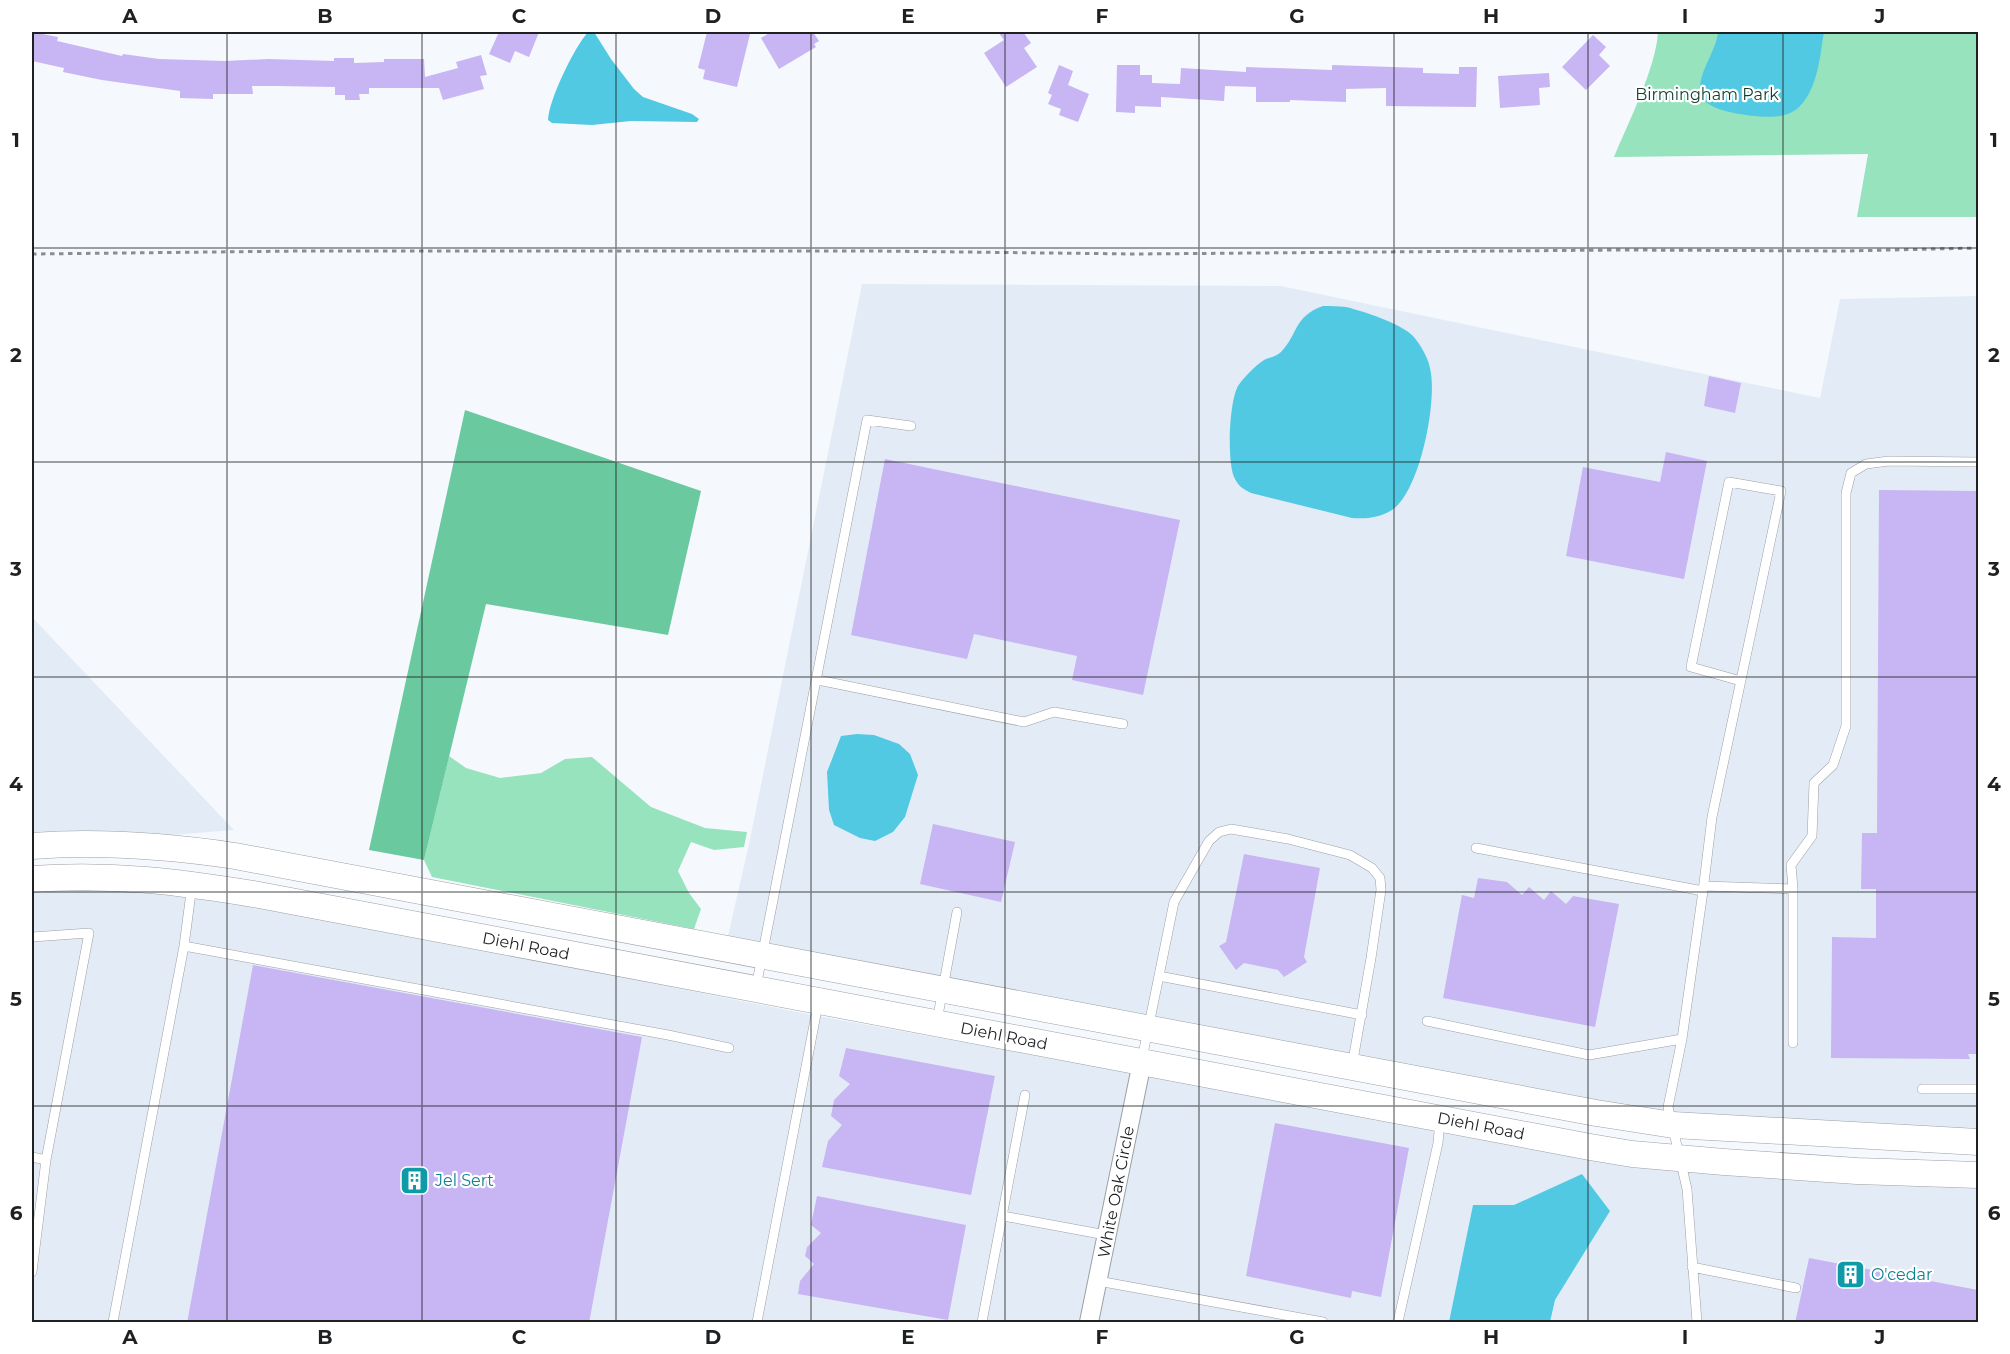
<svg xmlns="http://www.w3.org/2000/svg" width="2010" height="1354" font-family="Montserrat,sans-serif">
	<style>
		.built { fill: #e3ecf6 }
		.green { fill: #96e3bd }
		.forest { fill: #6ac99e }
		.water { fill: #52c9e2 }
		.building { fill: #c8b5f4 }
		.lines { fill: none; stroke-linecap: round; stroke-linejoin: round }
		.lane-casing { stroke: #9ca0a3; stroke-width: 10 }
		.street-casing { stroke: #9ca0a3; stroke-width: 20 }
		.secondary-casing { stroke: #9ca0a3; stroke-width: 27 }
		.path { stroke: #8b8e91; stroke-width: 3; stroke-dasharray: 4.5 4.5; stroke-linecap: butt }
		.lane { stroke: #fff; stroke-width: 9 }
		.street { stroke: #fff; stroke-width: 18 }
		.secondary { stroke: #fff; stroke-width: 26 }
		.grid { fill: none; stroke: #1e2021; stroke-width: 1.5; stroke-opacity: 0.55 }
		.labels { text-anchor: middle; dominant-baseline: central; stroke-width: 4.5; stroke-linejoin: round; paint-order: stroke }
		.park-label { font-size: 16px; fill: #143d2c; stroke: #fff }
		.street-label { font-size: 16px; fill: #1e2021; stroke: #fff }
		.culture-label { font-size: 16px; fill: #0d838f; stroke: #fff; text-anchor: start }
		.neatline { fill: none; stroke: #1e2021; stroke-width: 2 }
		.grid-label { font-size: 20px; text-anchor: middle; font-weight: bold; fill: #1e2021 }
	</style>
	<rect width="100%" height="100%" fill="#f5f9fd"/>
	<path class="built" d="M 862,284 L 1281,286 L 1820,398 L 1840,299 L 1978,296 L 1978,1133 L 1768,1122 L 1608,1107 L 727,940 L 749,844 Z
		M 32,617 L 234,830 L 172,835 L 32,833 Z
		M 32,889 L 181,889 L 807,1014 L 1426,1126 L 1978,1185 L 1978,1322 L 32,1322 Z"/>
	<path class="green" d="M 1658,32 L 1978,32 L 1978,217 L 1857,217 L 1868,154 L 1614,157 C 1628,123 1656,68 1658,32 Z
		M 449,756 L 466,768 L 500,778 L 541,773 L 565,759 L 592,757 L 651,807 L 705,828 L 747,832 L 744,847 L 714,850 L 691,842 L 678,871 L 689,893 L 701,909 L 694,929 L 432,877 L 424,860 Z"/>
	<path class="forest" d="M 465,410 L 701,491 L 668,635 L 486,604 L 424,860 L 369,850 Z"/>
	<path class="water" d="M 588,32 L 594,32 L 611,59 L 634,89 L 643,97 L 692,114 L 699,119 L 697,122 L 631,121 L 592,125 L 552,123 L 548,120 C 549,99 574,48 588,32 Z
		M 1718,32 L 1824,32 C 1820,55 1818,88 1800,106 C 1796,111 1787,115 1780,116 C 1764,119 1702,113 1700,93 C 1698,72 1716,52 1718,32 Z
		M 1323,306 C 1330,306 1338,306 1346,307 C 1363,311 1402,324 1413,336 C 1420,344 1428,357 1430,368 C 1438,400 1420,492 1392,510 C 1379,518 1366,519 1352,518 L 1251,493 C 1243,489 1238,486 1234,477 C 1227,461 1229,402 1238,386 C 1244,377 1255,366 1264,360 C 1270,357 1276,357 1281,352 C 1299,333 1293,317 1323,306 Z
		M 857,734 L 874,735 L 899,744 L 910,754 L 918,775 L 905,817 L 893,832 L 875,841 L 860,838 L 834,825 L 829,810 L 827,772 L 841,736 Z
		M 1582,1174 L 1610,1211 L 1555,1300 L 1550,1322 L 1449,1322 L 1473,1205 L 1514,1205 Z"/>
	<path class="building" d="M 32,32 L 58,37 L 57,41 L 122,56 L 123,54 L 159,59 L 225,61 L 269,59 L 334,61 L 334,58 L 354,58 L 354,63 L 384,62 L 384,59 L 424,59 L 425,77 L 458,68 L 456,62 L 481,55 L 487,75 L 480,76 L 484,89 L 443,100 L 439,88 L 369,88 L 369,94 L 359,94 L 360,100 L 345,100 L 345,95 L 335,95 L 335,87 L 278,86 L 252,86 L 253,94 L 213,94 L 213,99 L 180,98 L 180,91 L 102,80 L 63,72 L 64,68 L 32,61 Z
		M 499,32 L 539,32 L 529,57 L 515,51 L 510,63 L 489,54 Z
		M 707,32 L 738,32 L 750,34 L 737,87 L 703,79 L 705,70 L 698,68 Z
		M 771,32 L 813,32 L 819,41 L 814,44 L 816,47 L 779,69 L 761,38 Z
		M 998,32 L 1023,32 L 1031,43 L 1024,48 L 1037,67 L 1006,87 L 984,53 L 1004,40 Z
		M 1593,35 L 1606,47 L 1599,55 L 1610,66 L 1586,90 L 1562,67 Z
		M 1059,65 L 1073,71 L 1068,85 L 1089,94 L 1078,122 L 1059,115 L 1061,109 L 1048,104 L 1052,95 L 1048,93 Z
		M 1117,65 L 1140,65 L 1140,75 L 1152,75 L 1152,83 L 1180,84 L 1181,68 L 1246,72 L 1246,67 L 1332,70 L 1332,65 L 1423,68 L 1423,73 L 1459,74 L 1459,67 L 1477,67 L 1476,107 L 1386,106 L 1386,88 L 1346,89 L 1346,102 L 1290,100 L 1290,102 L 1256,102 L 1256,87 L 1225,86 L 1224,101 L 1161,97 L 1161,107 L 1135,106 L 1135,113 L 1116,112 Z
		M 1549,73 L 1550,87 L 1539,88 L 1540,105 L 1500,108 L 1498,76 Z
		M 1709,376 L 1741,383 L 1735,413 L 1704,406 Z
		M 1666,452 L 1707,461 L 1684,579 L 1566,556 L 1583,467 L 1660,482 Z
		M 885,459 L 1180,520 L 1143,695 L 1072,680 L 1077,656 L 974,634 L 967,659 L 851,635 Z
		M 1879,490 L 1978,491 L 1978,1054 L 1968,1054 L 1970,1059 L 1831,1058 L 1832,937 L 1876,938 L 1876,889 L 1861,889 L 1862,833 L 1877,833 Z
		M 933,824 L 1015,842 L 1001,902 L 920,884 Z
		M 1244,854 L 1320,868 L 1304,957 L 1307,962 L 1284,977 L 1278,970 L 1244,963 L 1236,970 L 1219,946 L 1226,942 Z
		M 1478,878 L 1507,882 L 1522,895 L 1529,887 L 1544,900 L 1551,891 L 1566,904 L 1573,896 L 1619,904 L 1595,1027 L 1443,998 L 1462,895 L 1474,898 Z
		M 253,965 L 642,1037 L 589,1323 L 187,1323 Z
		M 846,1048 L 995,1076 L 971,1195 L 822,1167 L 828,1141 L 842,1125 L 831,1116 L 834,1100 L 850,1084 L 839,1076 Z
		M 1275,1123 L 1409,1148 L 1381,1297 L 1352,1291 L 1351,1298 L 1246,1276 Z
		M 817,1196 L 966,1225 L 948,1320 L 798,1294 L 800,1281 L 814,1264 L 805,1256 L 807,1247 L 821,1233 L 811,1225 Z
		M 1809,1258 L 1978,1290 L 1978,1323 L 1795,1323 Z"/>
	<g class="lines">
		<defs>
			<path id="lane" d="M 818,680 L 1024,722 L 1054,712 L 1123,724
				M 1476,848 L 1703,891 L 1682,1039 L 1668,1107 L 1687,1189 L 1697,1322
				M 1704,886 L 1793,889
				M 1703,891 L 1712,817 L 1781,491 L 1729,482 L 1691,667 L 1741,681
				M 32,937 L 89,933 L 46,1160 L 32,1272
				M 184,946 L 668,1035 L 729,1048
				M 1159,976 L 1362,1015
				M 756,987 L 867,420 L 911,426
				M 937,1021 L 957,912
				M 1427,1021 L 1589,1055 L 1682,1039
				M 1793,1043 L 1793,889 L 1791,865 L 1812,836 L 1814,783 L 1833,765 L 1846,726 L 1846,493 L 1851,473 L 1866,464 L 1889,461 L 1978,462
				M 1142,1059 L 1174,902 L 1209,841 L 1219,832 L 1231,829 L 1288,839 L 1350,855 L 1372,868 L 1380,878 L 1381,890 L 1371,958 L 1352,1066
				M 1922,1089 L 1978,1089
				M 32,1157 L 46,1160
				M 1003,1216 L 1106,1235
				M 1692,1267 L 1796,1288
				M 1098,1281 L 1323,1322
				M 113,1322 L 184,946 L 192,885
				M 757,1322 L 818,1004
				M 982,1322 L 1025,1095
				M 1398,1322 L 1438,1143 L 1440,1120"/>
			<path id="street" d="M 1089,1322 L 1142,1062"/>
			<path id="secondary" d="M 32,846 C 100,841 167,846 235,856 L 1596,1113 L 1673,1125 L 1978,1142
				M 32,879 C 110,873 182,882 259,895 L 1590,1147 L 1632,1154 L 1724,1162 L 1857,1171 L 1978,1175"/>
		</defs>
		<use href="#lane" class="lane-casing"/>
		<use href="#street" class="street-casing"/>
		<use href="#secondary" class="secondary-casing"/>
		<path class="path" d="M 32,254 L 301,251 L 875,251 L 1136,254 L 1620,250 L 1847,251 L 1978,248"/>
		<use href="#lane" class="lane"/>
		<use href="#street" class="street"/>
		<use href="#secondary" class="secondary"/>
	</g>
	<path class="grid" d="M 227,32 L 227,1322M 422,32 L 422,1322M 616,32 L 616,1322M 811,32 L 811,1322M 1005,32 L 1005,1322M 1199,32 L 1199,1322M 1394,32 L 1394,1322M 1588,32 L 1588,1322M 1783,32 L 1783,1322M 32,248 L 1978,248M 32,462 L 1978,462M 32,677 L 1978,677M 32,892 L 1978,892M 32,1106 L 1978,1106"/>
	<defs>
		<symbol id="building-square" viewBox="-11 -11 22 22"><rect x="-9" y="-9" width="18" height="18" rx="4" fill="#0f9aa8" stroke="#fff"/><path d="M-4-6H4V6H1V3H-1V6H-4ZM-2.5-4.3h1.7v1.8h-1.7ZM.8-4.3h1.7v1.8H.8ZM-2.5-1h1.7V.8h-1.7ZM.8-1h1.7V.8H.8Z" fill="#fff"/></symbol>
	</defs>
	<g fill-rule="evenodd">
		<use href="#building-square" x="398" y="1164" width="33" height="33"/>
		<use href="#building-square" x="1834" y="1258" width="33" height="33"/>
	</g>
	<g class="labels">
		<g class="park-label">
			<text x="1707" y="94">Birmingham Park</text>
		</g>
		<g class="street-label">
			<text transform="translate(526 946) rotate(11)">Diehl Road</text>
			<text transform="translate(1004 1036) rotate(11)">Diehl Road</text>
			<text transform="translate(1481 1126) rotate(11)">Diehl Road</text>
			<text transform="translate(1116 1192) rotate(-79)">White Oak Circle</text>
		</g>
		<g class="culture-label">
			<text x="435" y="1180">Jel Sert</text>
			<text x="1871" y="1274">O'cedar</text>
		</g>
	</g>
	<rect width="2010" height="1354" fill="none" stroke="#ffffff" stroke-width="66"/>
	<rect x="33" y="33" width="1944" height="1288" class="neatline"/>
	<g class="grid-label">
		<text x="130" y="23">A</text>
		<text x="325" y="23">B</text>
		<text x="519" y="23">C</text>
		<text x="713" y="23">D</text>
		<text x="908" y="23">E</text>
		<text x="1102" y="23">F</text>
		<text x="1297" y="23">G</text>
		<text x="1491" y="23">H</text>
		<text x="1685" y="23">I</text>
		<text x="1880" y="23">J</text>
		<text x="16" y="147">1</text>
		<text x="1994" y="147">1</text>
		<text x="16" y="362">2</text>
		<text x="1994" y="362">2</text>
		<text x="16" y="576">3</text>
		<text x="1994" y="576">3</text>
		<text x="16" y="791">4</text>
		<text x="1994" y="791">4</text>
		<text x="16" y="1006">5</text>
		<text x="1994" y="1006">5</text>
		<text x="16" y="1220">6</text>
		<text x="1994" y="1220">6</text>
		<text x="130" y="1344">A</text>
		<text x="325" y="1344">B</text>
		<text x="519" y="1344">C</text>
		<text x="713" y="1344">D</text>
		<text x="908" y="1344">E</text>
		<text x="1102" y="1344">F</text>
		<text x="1297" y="1344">G</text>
		<text x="1491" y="1344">H</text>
		<text x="1685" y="1344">I</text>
		<text x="1880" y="1344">J</text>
	</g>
</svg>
